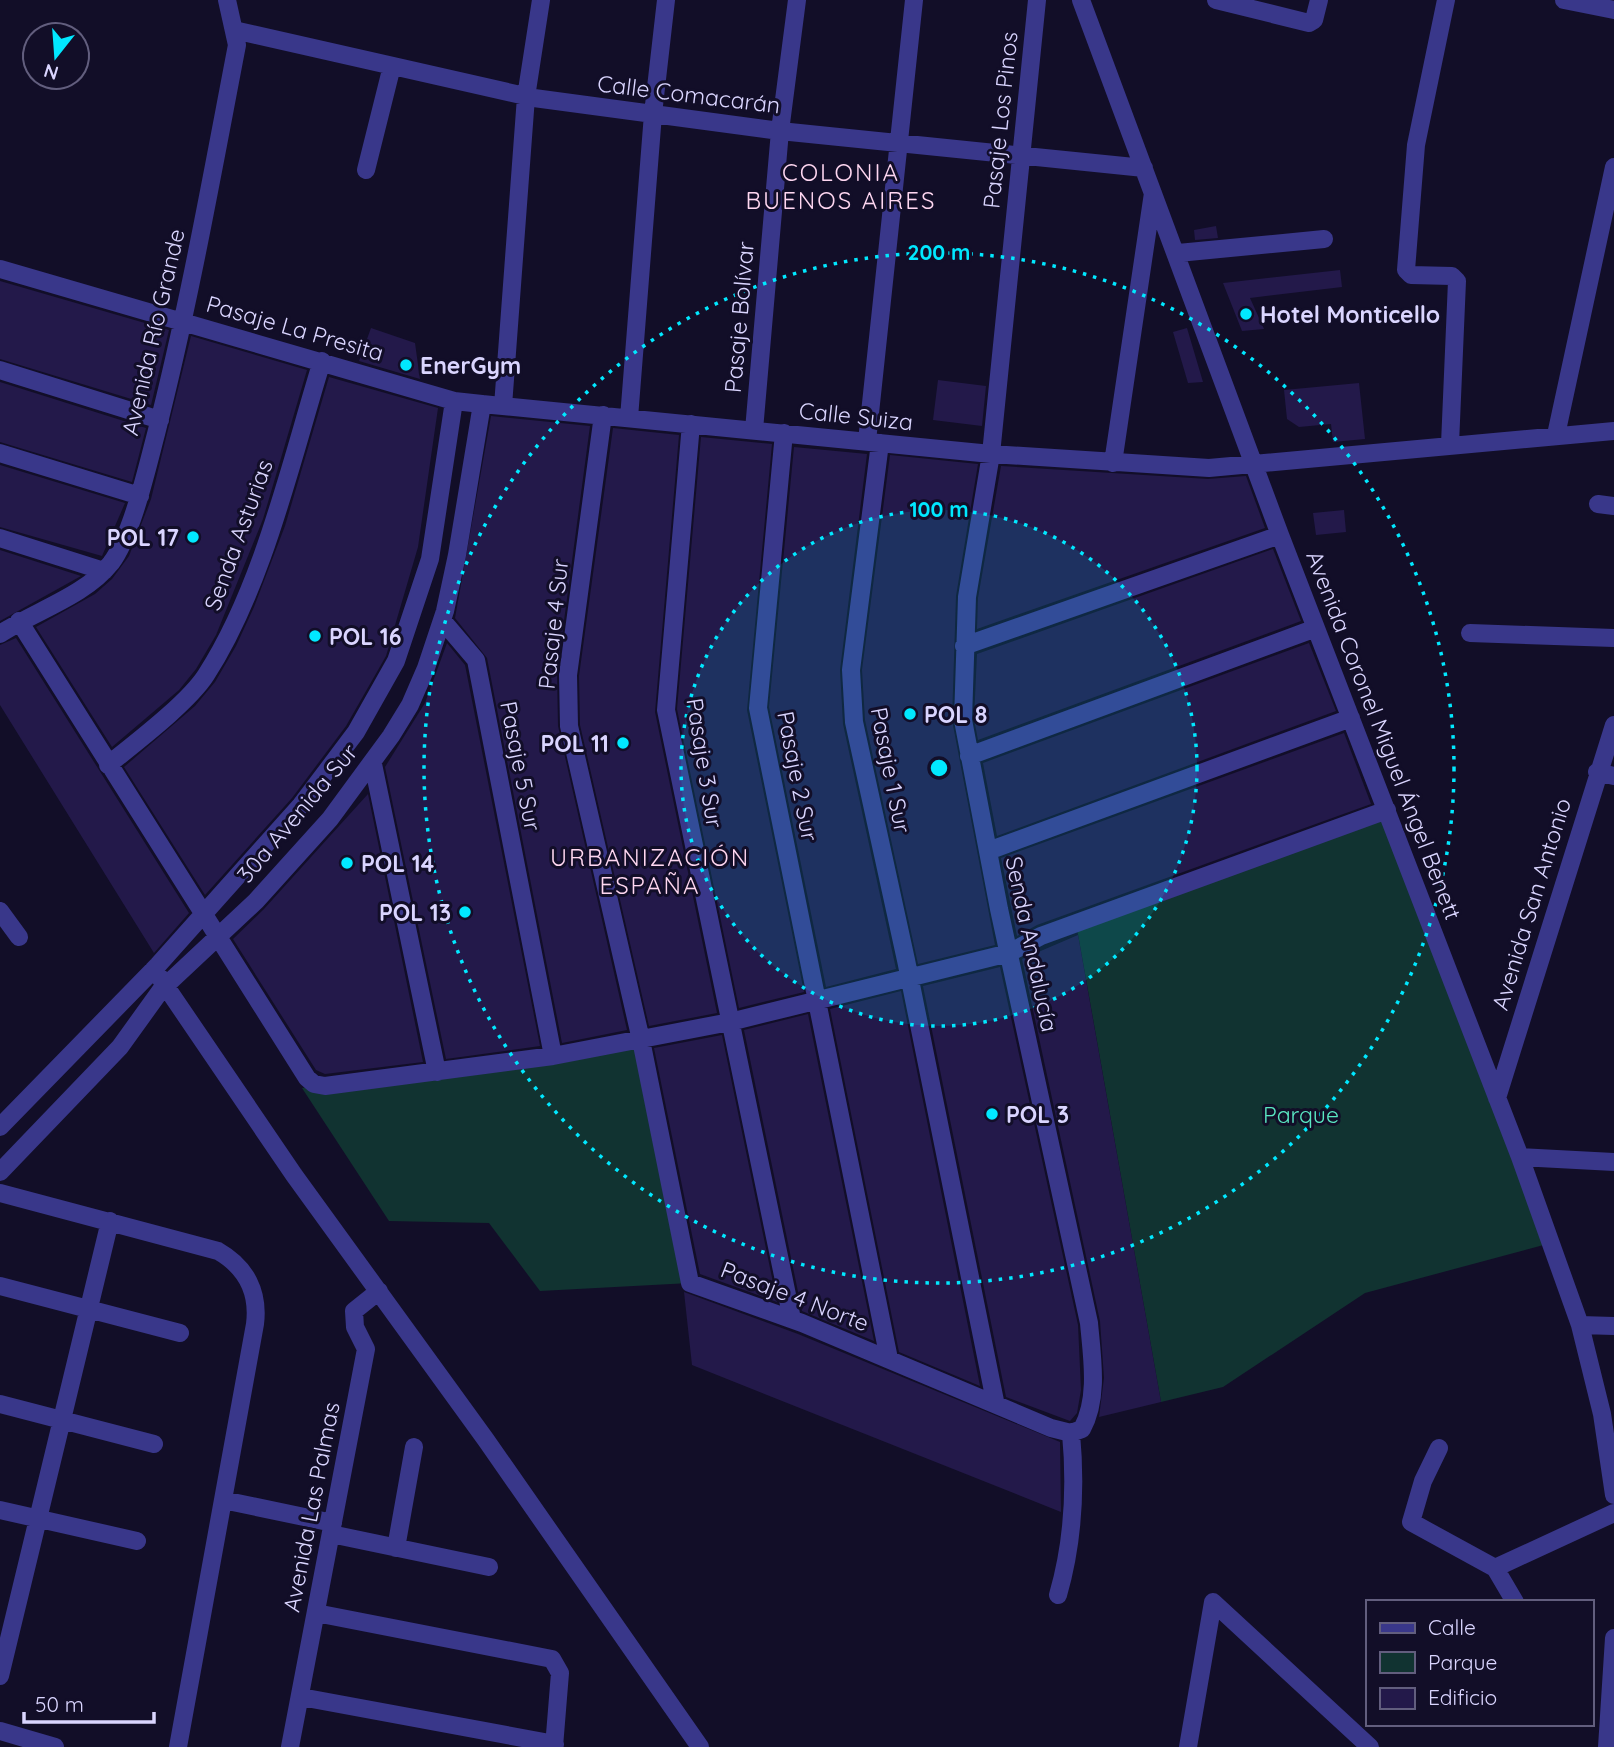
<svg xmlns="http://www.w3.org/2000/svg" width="1614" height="1747" font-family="Quicksand,sans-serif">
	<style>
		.green { fill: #113331 }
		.building { fill: #23194a }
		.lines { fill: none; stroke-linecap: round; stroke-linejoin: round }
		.minor { stroke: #39378a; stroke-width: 18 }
		.ring { fill: none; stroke: #01e8ff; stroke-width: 3.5; stroke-dasharray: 3.5 7 }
		.poi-dot { fill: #01e8ff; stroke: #120e28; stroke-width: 2.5 }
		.labels { text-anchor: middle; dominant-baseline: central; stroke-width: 6; stroke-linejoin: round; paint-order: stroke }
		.street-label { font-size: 23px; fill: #dad5ff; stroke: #120e28 }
		.poi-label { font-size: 23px; font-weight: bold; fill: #dad5ff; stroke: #120e28; text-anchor: start }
		.park-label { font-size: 23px; fill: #5ae7c2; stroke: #120e28 }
		.neighbourhood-label { font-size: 24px; letter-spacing: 2px; fill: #ffd7f1; stroke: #120e28 }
		.centre { fill: #01e8ff; stroke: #120e28; stroke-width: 3.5 }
		.ring-label { font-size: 21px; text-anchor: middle; font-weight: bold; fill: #01e8ff; stroke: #120e28; stroke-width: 6; stroke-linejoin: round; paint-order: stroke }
	</style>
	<rect width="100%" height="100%" fill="#120e28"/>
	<path class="green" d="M 1387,810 L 1551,1243 L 1365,1293 L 1223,1387 L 1161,1402 L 1076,923 Z
		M 641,1044 L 690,1283 L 540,1291 L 489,1223 L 389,1221 L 302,1088 Z"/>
	<path class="building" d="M 1216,226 L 1218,238 L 1195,240 L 1194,230 Z
		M 1340,270 L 1342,287 L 1250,298 L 1264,329 L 1242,331 L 1223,283 Z
		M 0,281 L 169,330 L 151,405 L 0,359 Z
		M 371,328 L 415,343 L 420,379 L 359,361 Z
		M 1187,328 L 1203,382 L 1188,383 L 1173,332 Z
		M 191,336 L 307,370 L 263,519 L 216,635 L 196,669 L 179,690 L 112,747 L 36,627 L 95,594 L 112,579 L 129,556 L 151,499 Z
		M 329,377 L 438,408 L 418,547 L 386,656 L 346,726 L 292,798 L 205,895 L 124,767 L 195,706 L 215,682 L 236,646 L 254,607 L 285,526 Z
		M 938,380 L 986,386 L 982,426 L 933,420 Z
		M 0,382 L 146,428 L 132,482 L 0,442 Z
		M 1359,383 L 1365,439 L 1333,442 L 1331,424 L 1299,427 L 1287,419 L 1284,390 Z
		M 491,416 L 590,426 L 557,673 L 558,726 L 627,1030 L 562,1043 L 487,658 L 455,618 Z
		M 613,428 L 679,435 L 655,712 L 717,1013 L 649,1026 L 580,725 L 579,676 Z
		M 701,437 L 772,444 L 747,710 L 804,992 L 739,1008 L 677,709 Z
		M 794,447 L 867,454 L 840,670 L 843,724 L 896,969 L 826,987 L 769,707 Z
		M 890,455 L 978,464 L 956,596 L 952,720 L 995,945 L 918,964 L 865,720 L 862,670 Z
		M 0,465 L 125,503 L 102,556 L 0,527 Z
		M 1001,466 L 1208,479 L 1246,476 L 1265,528 L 977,629 L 978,598 Z
		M 1344,510 L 1346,532 L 1316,535 L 1313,513 Z
		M 1273,549 L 1301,621 L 978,740 L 974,719 L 977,654 Z
		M 0,550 L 81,576 L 0,621 Z
		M 16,638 L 189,913 L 154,953 L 0,705 L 0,645 Z
		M 447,643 L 465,665 L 540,1046 L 446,1059 L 385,767 L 425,703 Z
		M 1309,643 L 1336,711 L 997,836 L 983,763 Z
		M 1344,733 L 1371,804 L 1037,925 L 1017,936 L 1001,858 Z
		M 368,794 L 423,1062 L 325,1074 L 316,1070 L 233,939 L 264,909 Z
		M 1078,935 L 1161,1402 L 1099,1417 L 1104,1378 L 1100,1321 L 1022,959 Z
		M 1000,967 L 1078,1325 L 1081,1390 L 1077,1413 L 1070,1421 L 1006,1397 L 923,986 Z
		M 901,991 L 980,1386 L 899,1352 L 830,1009 Z
		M 808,1014 L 874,1341 L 802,1311 L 744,1030 Z
		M 722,1035 L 777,1302 L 700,1274 L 654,1048 Z
		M 684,1292 L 798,1334 L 1060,1442 L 1061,1512 L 692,1365 Z"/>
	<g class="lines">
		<path class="minor" d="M 1037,0 L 991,454 L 967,597 L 963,720 L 999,909 L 1089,1323 C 1092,1357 1099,1398 1082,1429 L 1071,1433
			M 1081,0 L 1280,535 L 1520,1157 L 1580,1325 L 1602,1414 L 1614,1495
			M 1216,0 L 1309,23 L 1314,20 L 1319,0
			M 1446,0 L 1416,145 L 1406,270 L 1411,275 L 1452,276 L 1457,281 L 1450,444
			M 1564,0 L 1614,10
			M 234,30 L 534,98 L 780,131 L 1144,168
			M 366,170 L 392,66
			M 1178,253 L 1324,239
			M 0,269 L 454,401 L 482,404 L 991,454 L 1209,468 L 1614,431
			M 0,370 L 160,420
			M 503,406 L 526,97 L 541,0
			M 603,415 L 568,675 L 569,726 L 641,1040 L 690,1283 L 802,1323 L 1051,1428 L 1071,1433
			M 629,418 L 653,114 L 666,0
			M 691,424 L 666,710 L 792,1319
			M 754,430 L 780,131 L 797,0
			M 784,433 L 758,708 L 889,1359
			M 1556,435 L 1614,167
			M 867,441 L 914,0
			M 880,443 L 851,670 L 854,722 L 906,960 L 995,1401
			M 0,453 L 140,496
			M 1113,463 L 1153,193
			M 1598,504 L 1614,506
			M 0,538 L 104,571
			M 442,620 L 476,660 L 553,1056
			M 19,621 L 307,1078 L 314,1084 L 325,1086 L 553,1056 L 730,1022 L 1009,953 L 1041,936 L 1387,810
			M 1470,633 L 1614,638
			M 0,634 C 35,611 85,596 111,563 C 132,535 147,468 156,434 C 189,305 212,175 237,45 L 227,0
			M 964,646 L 1280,535
			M 969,756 L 1316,628
			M 373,764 L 437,1072
			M 108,765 C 135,743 188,703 206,675 C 263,587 291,461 322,361
			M 1597,772 L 1614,776
			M 988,851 L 1351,718
			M 0,911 L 19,937
			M 154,969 L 294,1175 L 486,1440 L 700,1747
			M 1497,1098 L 1614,725
			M 0,1127 L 158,965 L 301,805 L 356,732 L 396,661 L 430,559 L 454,401
			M 1520,1157 L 1614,1162
			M 0,1172 L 120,1047 L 161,990 L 256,901 L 330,819 L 391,736 L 410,705 L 426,668 L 445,611 L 457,555 L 482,404
			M 0,1193 L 218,1251 C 246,1267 259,1292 255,1324 L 178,1747
			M 0,1286 L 180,1333
			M 1580,1325 L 1614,1326
			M 0,1404 L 154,1444
			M 1439,1448 L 1423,1481 L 1411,1522 L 1495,1568 L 1515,1602
			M 223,1500 L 333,1523
			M 0,1510 L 137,1541
			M 331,1534 L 489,1567
			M 396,1548 L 414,1447
			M 1495,1568 L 1614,1513
			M 1058,1595 C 1073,1543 1076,1487 1071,1433
			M 1213,1602 L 1370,1747
			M 316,1613 L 552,1659 L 560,1673 L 554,1747
			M 0,1676 L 110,1221
			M 301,1697 L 555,1744
			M 0,1731 L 55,1747
			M 290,1747 L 366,1349 L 355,1327 L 354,1311 L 379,1291
			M 1188,1747 L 1213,1602
			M 1607,1747 L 1614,1638"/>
	</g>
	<circle cx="939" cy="768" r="258" fill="#01e8ff" fill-opacity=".12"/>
	<g class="ring">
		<circle cx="939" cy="768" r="258"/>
		<circle cx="939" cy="768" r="515"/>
	</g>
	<g class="poi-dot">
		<circle cx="1246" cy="314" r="7"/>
		<circle cx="406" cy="365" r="7"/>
		<circle cx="193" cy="537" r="7"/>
		<circle cx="315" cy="636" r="7"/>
		<circle cx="910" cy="714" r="7"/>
		<circle cx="623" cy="743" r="7"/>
		<circle cx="347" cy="863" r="7"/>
		<circle cx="465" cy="912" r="7"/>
		<circle cx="992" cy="1114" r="7"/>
	</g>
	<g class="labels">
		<g class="street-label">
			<text transform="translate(689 94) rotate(7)">Calle Comacarán</text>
			<text transform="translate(1000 120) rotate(-84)">Pasaje Los Pinos</text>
			<text transform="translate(739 317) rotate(-85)">Pasaje Bolívar</text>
			<text transform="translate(295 328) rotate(16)">Pasaje La Presita</text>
			<text transform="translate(153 332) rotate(-77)">Avenida Río Grande</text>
			<text transform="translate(856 416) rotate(6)">Calle Suiza</text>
			<text transform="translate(238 535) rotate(-70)">Senda Asturias</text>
			<text transform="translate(553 624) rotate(-84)">Pasaje 4 Sur</text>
			<text transform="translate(1384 735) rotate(69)">Avenida Coronel Miguel Ángel Benett</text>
			<text transform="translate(705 763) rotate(81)">Pasaje 3 Sur</text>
			<text transform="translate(521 766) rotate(79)">Pasaje 5 Sur</text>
			<text transform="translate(891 770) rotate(79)">Pasaje 1 Sur</text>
			<text transform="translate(798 776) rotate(79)">Pasaje 2 Sur</text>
			<text transform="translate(297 813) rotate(-50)">30a Avenida Sur</text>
			<text transform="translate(1531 904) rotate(-73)">Avenida San Antonio</text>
			<text transform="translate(1032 944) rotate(78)">Senda Andalucía</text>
			<text transform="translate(795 1296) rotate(21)">Pasaje 4 Norte</text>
			<text transform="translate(311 1507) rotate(-79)">Avenida Las Palmas</text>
		</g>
		<g class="poi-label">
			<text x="1260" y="314">Hotel Monticello</text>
			<text x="420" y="365">EnerGym</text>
			<text x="179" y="537" text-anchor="end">POL 17</text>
			<text x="329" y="636">POL 16</text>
			<text x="924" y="714">POL 8</text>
			<text x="609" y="743" text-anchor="end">POL 11</text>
			<text x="361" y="863">POL 14</text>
			<text x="451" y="912" text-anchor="end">POL 13</text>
			<text x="1006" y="1114">POL 3</text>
		</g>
		<g class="park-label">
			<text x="1301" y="1114">Parque</text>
		</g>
		<g class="neighbourhood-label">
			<text x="841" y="172">COLONIA<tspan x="841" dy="28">BUENOS AIRES</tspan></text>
			<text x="650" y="857">URBANIZACIÓN<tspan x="650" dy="28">ESPAÑA</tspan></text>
		</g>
	</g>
	<circle cx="939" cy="768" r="10" class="centre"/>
	<g class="ring-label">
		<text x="939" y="260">200 m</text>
		<text x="939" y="517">100 m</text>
	</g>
	<rect x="1366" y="1600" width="228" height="126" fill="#120e28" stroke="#625e7e" stroke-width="2"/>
	<rect x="1380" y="1623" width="35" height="10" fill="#39378a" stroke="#625e7e" stroke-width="2"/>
	<text x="1428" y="1635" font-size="21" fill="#dad5ff">Calle</text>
	<rect x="1380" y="1652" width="35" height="21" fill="#113331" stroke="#625e7e" stroke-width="2"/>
	<text x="1428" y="1670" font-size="21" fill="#dad5ff">Parque</text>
	<rect x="1380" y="1688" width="35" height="21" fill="#23194a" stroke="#625e7e" stroke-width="2"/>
	<text x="1428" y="1705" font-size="21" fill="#dad5ff">Edificio</text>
	<g transform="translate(56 56) rotate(197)"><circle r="33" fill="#120e28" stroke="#625e7e" stroke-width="2"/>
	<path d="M0-5L12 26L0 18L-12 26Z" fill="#01e8ff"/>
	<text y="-10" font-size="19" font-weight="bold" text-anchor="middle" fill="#dad5ff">N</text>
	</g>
	<path d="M24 1712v10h130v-10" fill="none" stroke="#dad5ff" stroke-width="3.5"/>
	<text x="35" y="1712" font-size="21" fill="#dad5ff" stroke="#120e28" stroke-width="5" paint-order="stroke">50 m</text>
</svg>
